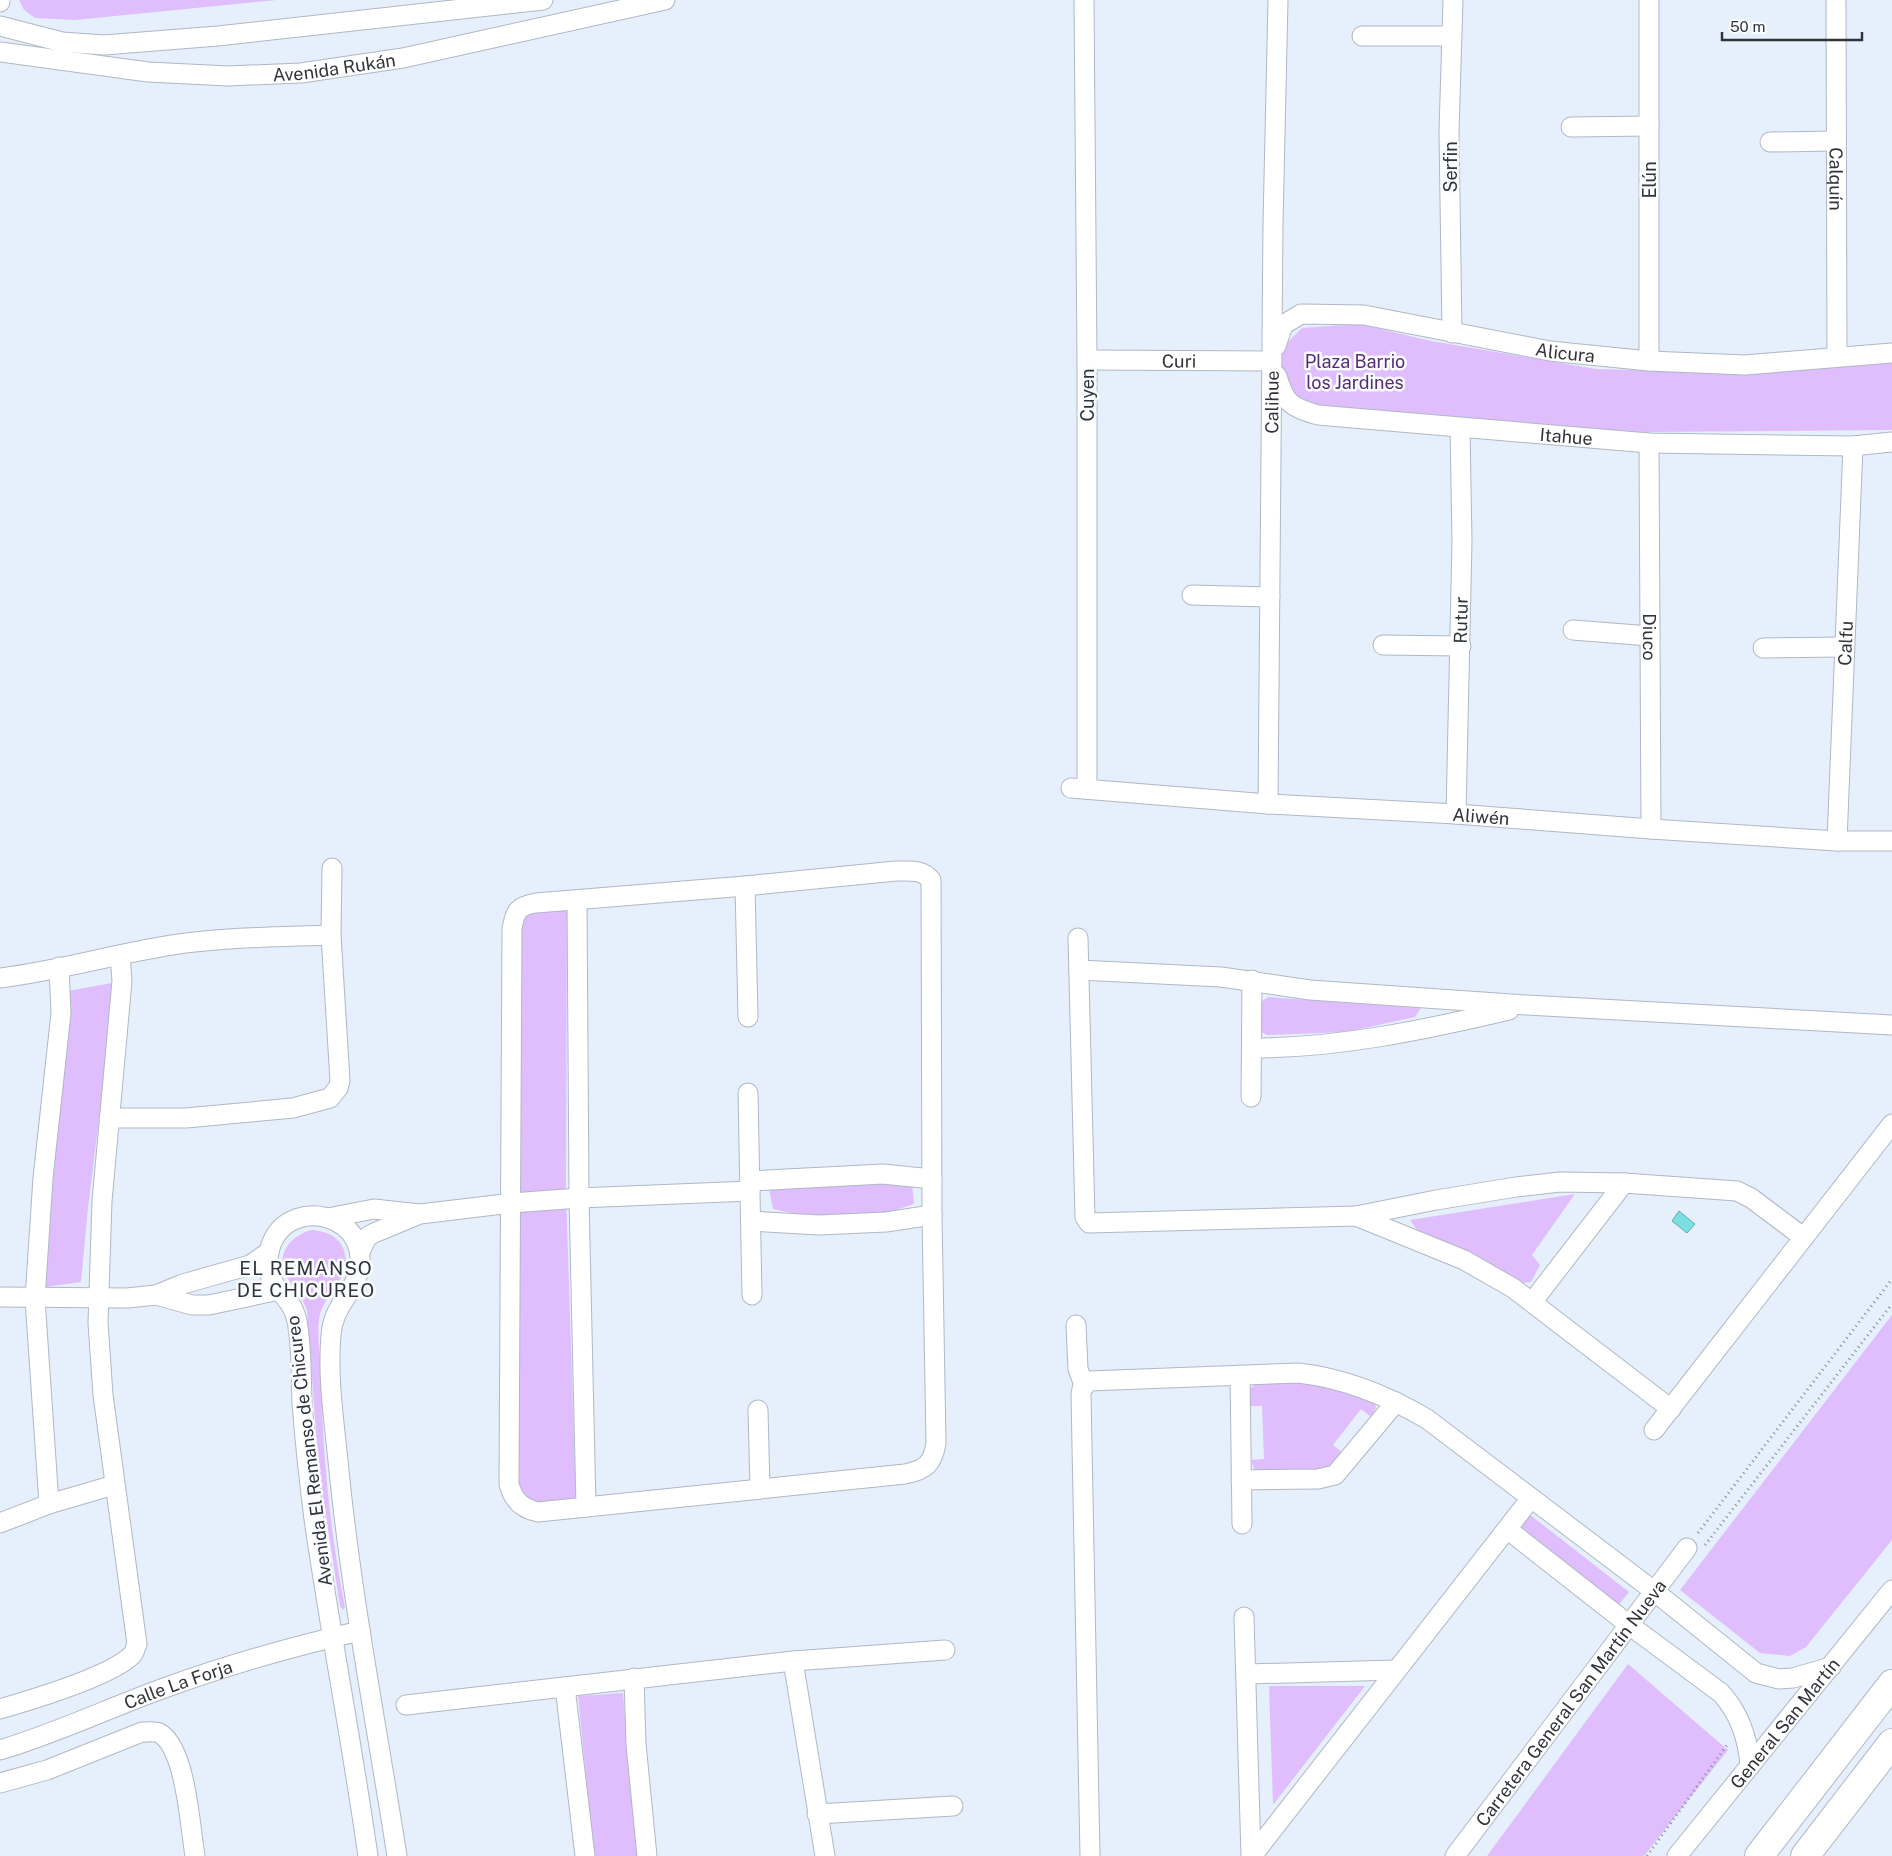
<svg xmlns="http://www.w3.org/2000/svg" width="1892" height="1856" font-family="'Public Sans',sans-serif">
	<style>
		.green { fill: #e0befe }
		.water { fill: #7adfe1; stroke: #64abae }
		.lines { fill: none; stroke-linecap: round; stroke-linejoin: round }
		.minor-casing { stroke: #afb8c4; stroke-width: 21 }
		.highway-casing { stroke: #afb8c4; stroke-width: 30 }
		.path { stroke: #858c94; stroke-width: 3; stroke-dasharray: 1 4; stroke-linecap: butt }
		.minor { stroke: #fff; stroke-width: 19 }
		.highway { stroke: #fff; stroke-width: 28 }
		.labels { text-anchor: middle; dominant-baseline: central; stroke-width: 5; stroke-linejoin: round; paint-order: stroke }
		.street-label { font-size: 18px; fill: #303338; stroke: #fafcff }
		.park-label { font-size: 18px; fill: #562a74; stroke: #fafcff }
		.neighbourhood-label { font-size: 19px; letter-spacing: 1px; fill: #303338; stroke: #fafcff }
	</style>
	<rect width="100%" height="100%" fill="#e6f0fc"/>
	<path class="green" d="M 19,0 L 277,0 L 75,20 L 35,18 L 24,10 Z
		M 1359,324 L 1431,341 L 1596,369 L 1755,373 L 1892,360 L 1892,430 L 1518,433 L 1322,413 L 1281,385 L 1281,349 L 1302,328 Z
		M 567,910 L 566,1191 L 576,1503 L 533,1504 L 518,1490 L 518,930 L 525,911 Z
		M 112,983 L 110,1030 L 88,1208 L 81,1282 L 45,1287 L 68,991 Z
		M 1268,997 L 1421,1008 L 1415,1017 L 1346,1032 L 1267,1035 L 1261,1032 L 1261,1002 Z
		M 887,1182 L 912,1184 L 914,1204 L 883,1214 L 819,1219 L 773,1209 L 769,1189 Z
		M 1575,1194 L 1532,1255 L 1540,1265 L 1531,1282 L 1522,1283 L 1483,1259 L 1420,1234 L 1410,1220 Z
		M 312,1230 C 327,1231 343,1238 345,1255 C 350,1281 322,1294 319,1320 C 317,1339 321,1361 321,1381 C 323,1456 330,1533 345,1607 L 343,1610 L 340,1606 L 319,1472 L 307,1311 C 303,1296 294,1290 287,1277 C 274,1255 291,1235 312,1230 Z
		M 1892,1315 L 1892,1540 L 1806,1647 L 1790,1656 L 1760,1653 L 1680,1590 Z
		M 1295,1381 L 1359,1394 L 1375,1403 L 1376,1408 L 1371,1417 L 1361,1409 L 1333,1445 L 1343,1453 L 1333,1466 L 1325,1469 L 1255,1471 L 1251,1460 L 1264,1459 L 1262,1406 L 1249,1406 L 1249,1390 L 1255,1384 Z
		M 1529,1514 L 1629,1592 L 1617,1607 L 1516,1529 Z
		M 1628,1664 L 1728,1750 L 1644,1856 L 1487,1856 Z
		M 1269,1686 L 1365,1686 L 1273,1805 Z
		M 623,1693 L 637,1856 L 594,1856 L 578,1696 Z"/>
	<path class="water" d="M 1679,1211 L 1695,1224 L 1687,1233 L 1672,1221 Z"/>
	<g class="lines">
		<defs>
			<g id="minor">
				<path d="M 1084,0 L 1087,360 L 1087,789"/>
				<path id="s1" d="M 1836,0 L 1837,357"/>
				<path d="M 0,2 L 0,0"/>
				<path d="M 0,26 L 62,42 L 104,45 L 218,36 L 543,0"/>
				<path d="M 1362,36 L 1451,36"/>
				<path id="s2" d="M 0,52 L 148,72 L 228,76 L 301,73 L 403,58 L 665,0"/>
				<path d="M 1571,127 L 1649,126"/>
				<path d="M 1770,142 L 1836,141"/>
				<path d="M 1452,333 L 1449,131 L 1453,0"/>
				<path id="s3" d="M 1276,346 L 1283,325 L 1301,314 L 1364,315 L 1550,351 L 1649,361 L 1745,365 L 1892,353"/>
				<path id="s4" d="M 1087,360 L 1272,361"/>
				<path d="M 1649,361 L 1649,0"/>
				<path id="s5" d="M 1277,376 C 1285,404 1291,407 1318,415 L 1649,443 L 1853,446 L 1892,442"/>
				<path id="s6" d="M 1649,443 L 1651,829"/>
				<path d="M 1192,595 L 1270,597"/>
				<path d="M 1573,630 L 1650,636"/>
				<path d="M 1383,645 L 1461,646"/>
				<path d="M 1763,648 L 1844,647"/>
				<path id="s7" d="M 1071,788 L 1268,804 L 1456,814 L 1651,829 L 1837,841 L 1892,841"/>
				<path id="s8" d="M 1268,804 L 1273,224 L 1278,0"/>
				<path id="s9" d="M 1456,814 L 1462,541 L 1460,428"/>
				<path id="s10" d="M 1837,841 L 1853,446"/>
				<path d="M 896,871 C 910,871 922,869 931,880 L 932,1215 L 936,1443 C 933,1464 925,1470 905,1474 L 538,1512 C 522,1509 513,1500 509,1484 L 512,929 C 515,911 518,906 536,903 L 745,886 Z"/>
				<path d="M 745,886 L 748,1017"/>
				<path d="M 577,900 L 579,1198 L 586,1507"/>
				<path d="M 1078,938 L 1085,1217 L 1089,1223 L 1356,1216 L 1436,1200 L 1516,1187 L 1560,1182 L 1624,1183 L 1737,1191 L 1751,1198 L 1803,1237"/>
				<path d="M 1079,970 L 1221,977 L 1310,990 L 1527,1005 L 1892,1025"/>
				<path d="M 0,978 C 58,971 114,954 172,945 C 225,937 277,937 331,935"/>
				<path d="M 1252,1048 C 1339,1048 1424,1030 1509,1010"/>
				<path d="M 748,1093 L 752,1295"/>
				<path d="M 1251,1097 L 1252,980"/>
				<path d="M 109,1118 L 186,1118 L 293,1108 L 330,1098 L 338,1088 L 340,1081 L 331,935 L 332,868"/>
				<path d="M 750,1181 L 883,1174 L 932,1179"/>
				<path d="M 1356,1216 L 1464,1260 L 1513,1288 L 1671,1409"/>
				<path d="M 328,1218 L 374,1209 L 419,1214"/>
				<path d="M 751,1221 L 819,1225 L 886,1222 L 932,1215"/>
				<path d="M 360,1252 L 367,1237 L 374,1233 L 420,1214 L 512,1203 L 579,1198 L 750,1191"/>
				<path d="M 156,1295 L 192,1305 L 209,1305 L 279,1290"/>
				<path d="M 0,1297 L 127,1298 L 156,1295 L 183,1284 L 250,1265 L 269,1252"/>
				<path d="M 1533,1301 L 1624,1183"/>
				<path d="M 1076,1325 L 1078,1369 L 1084,1385"/>
				<path d="M 1240,1375 L 1242,1524"/>
				<path d="M 758,1410 L 760,1489"/>
				<path d="M 1654,1430 L 1892,1124"/>
				<path d="M 1241,1480 L 1318,1479 L 1335,1475 L 1396,1402"/>
				<path d="M 49,1504 L 35,1299 L 43,1178 L 61,1013 L 59,967"/>
				<path d="M 0,1523 L 49,1504 L 114,1485"/>
				<path d="M 1507,1529 L 1628,1624 L 1721,1693 C 1740,1714 1748,1738 1750,1766"/>
				<path d="M 1244,1617 L 1251,1856"/>
				<path d="M 793,1661 L 825,1856"/>
				<path d="M 1247,1674 L 1396,1670"/>
				<path d="M 634,1678 L 636,1744 L 647,1856"/>
				<path d="M 565,1687 L 585,1856"/>
				<path d="M 406,1705 L 793,1661 L 945,1650"/>
				<path d="M 0,1709 C 31,1700 111,1676 132,1655 C 135,1652 135,1648 137,1644 L 103,1395 L 98,1323 L 102,1201 L 122,981 L 120,955"/>
				<path id="s11" d="M 0,1750 C 57,1733 111,1707 167,1687 C 230,1664 295,1646 360,1631"/>
				<path d="M 0,1783 L 47,1770 L 142,1732 C 148,1732 157,1731 161,1734 C 186,1751 190,1826 195,1856"/>
				<path d="M 817,1814 L 953,1806"/>
				<path d="M 368,1856 C 352,1743 330,1631 314,1519 C 309,1480 305,1442 302,1403 C 301,1376 302,1348 297,1321 C 294,1306 286,1298 276,1287 C 268,1276 266,1261 270,1248 C 289,1185 398,1222 346,1297 C 338,1309 332,1320 331,1335 C 327,1379 335,1427 339,1471 C 352,1600 377,1728 397,1856"/>
				<path d="M 1090,1856 L 1081,1394 L 1082,1389 L 1089,1381 L 1298,1373 C 1344,1378 1388,1396 1427,1419 L 1654,1591 L 1756,1673 L 1779,1679 L 1793,1678 L 1831,1667"/>
				<path d="M 1252,1856 L 1531,1498"/>
				<path id="s12" d="M 1455,1856 L 1687,1548"/>
				<path id="s13" d="M 1677,1856 L 1892,1590"/>
			</g>
			<path id="highway" d="M 1759,1856 L 1892,1684
				M 1805,1856 L 1892,1743"/>
		</defs>
		<use href="#minor" class="minor-casing"/>
		<use href="#highway" class="highway-casing"/>
		<path class="path" d="M 1698,1533 L 1892,1279
			M 1705,1545 L 1892,1304
			M 1647,1856 L 1727,1745"/>
		<use href="#minor" class="minor"/>
		<use href="#highway" class="highway"/>
	</g>
	<g class="labels">
		<g class="street-label">
			<text stroke="none"><textPath href="#s2" startOffset="336">Avenida Rukán</textPath></text>
			<text transform="translate(1450 167) rotate(-90)">Serfin</text>
			<text stroke="none"><textPath href="#s1" startOffset="179">Calquín</textPath></text>
			<text transform="translate(1649 180) rotate(-90)">Elún</text>
			<text stroke="none"><textPath href="#s3" startOffset="311">Alicura</textPath></text>
			<text stroke="none"><textPath href="#s4" startOffset="92">Curi</textPath></text>
			<text transform="translate(1087 395) rotate(-90)">Cuyen</text>
			<text stroke="none"><textPath href="#s8" startOffset="402">Calihue</textPath></text>
			<text stroke="none"><textPath href="#s5" startOffset="310">Itahue</textPath></text>
			<text stroke="none"><textPath href="#s9" startOffset="194">Rutur</textPath></text>
			<text stroke="none"><textPath href="#s6" startOffset="194">Diuco</textPath></text>
			<text stroke="none"><textPath href="#s10" startOffset="198">Calfu</textPath></text>
			<text stroke="none"><textPath href="#s7" startOffset="411">Aliwén</textPath></text>
			<text transform="translate(309 1451) rotate(-97)">Avenida El Remanso de Chicureo</text>
			<text stroke="none"><textPath href="#s11" startOffset="190">Calle La Forja</textPath></text>
			<text stroke="none"><textPath href="#s12" startOffset="192">Carretera General San Martín Nueva</textPath></text>
			<text stroke="none"><textPath href="#s13" startOffset="171">General San Martín</textPath></text>
		</g>
		<g class="park-label">
			<text x="1355" y="361">Plaza Barrio<tspan x="1355" dy="21">los Jardines</tspan></text>
		</g>
		<g class="neighbourhood-label">
			<text x="306" y="1268">EL REMANSO<tspan x="306" dy="22">DE CHICUREO</tspan></text>
		</g>
	</g>
	<path d="M1722 32v8h140v-8" fill="none" stroke="#303338" stroke-width="2.5"/>
	<text x="1730" y="32" font-size="15" fill="#303338" stroke="#fafcff" stroke-width="4" paint-order="stroke">50 m</text>
</svg>
